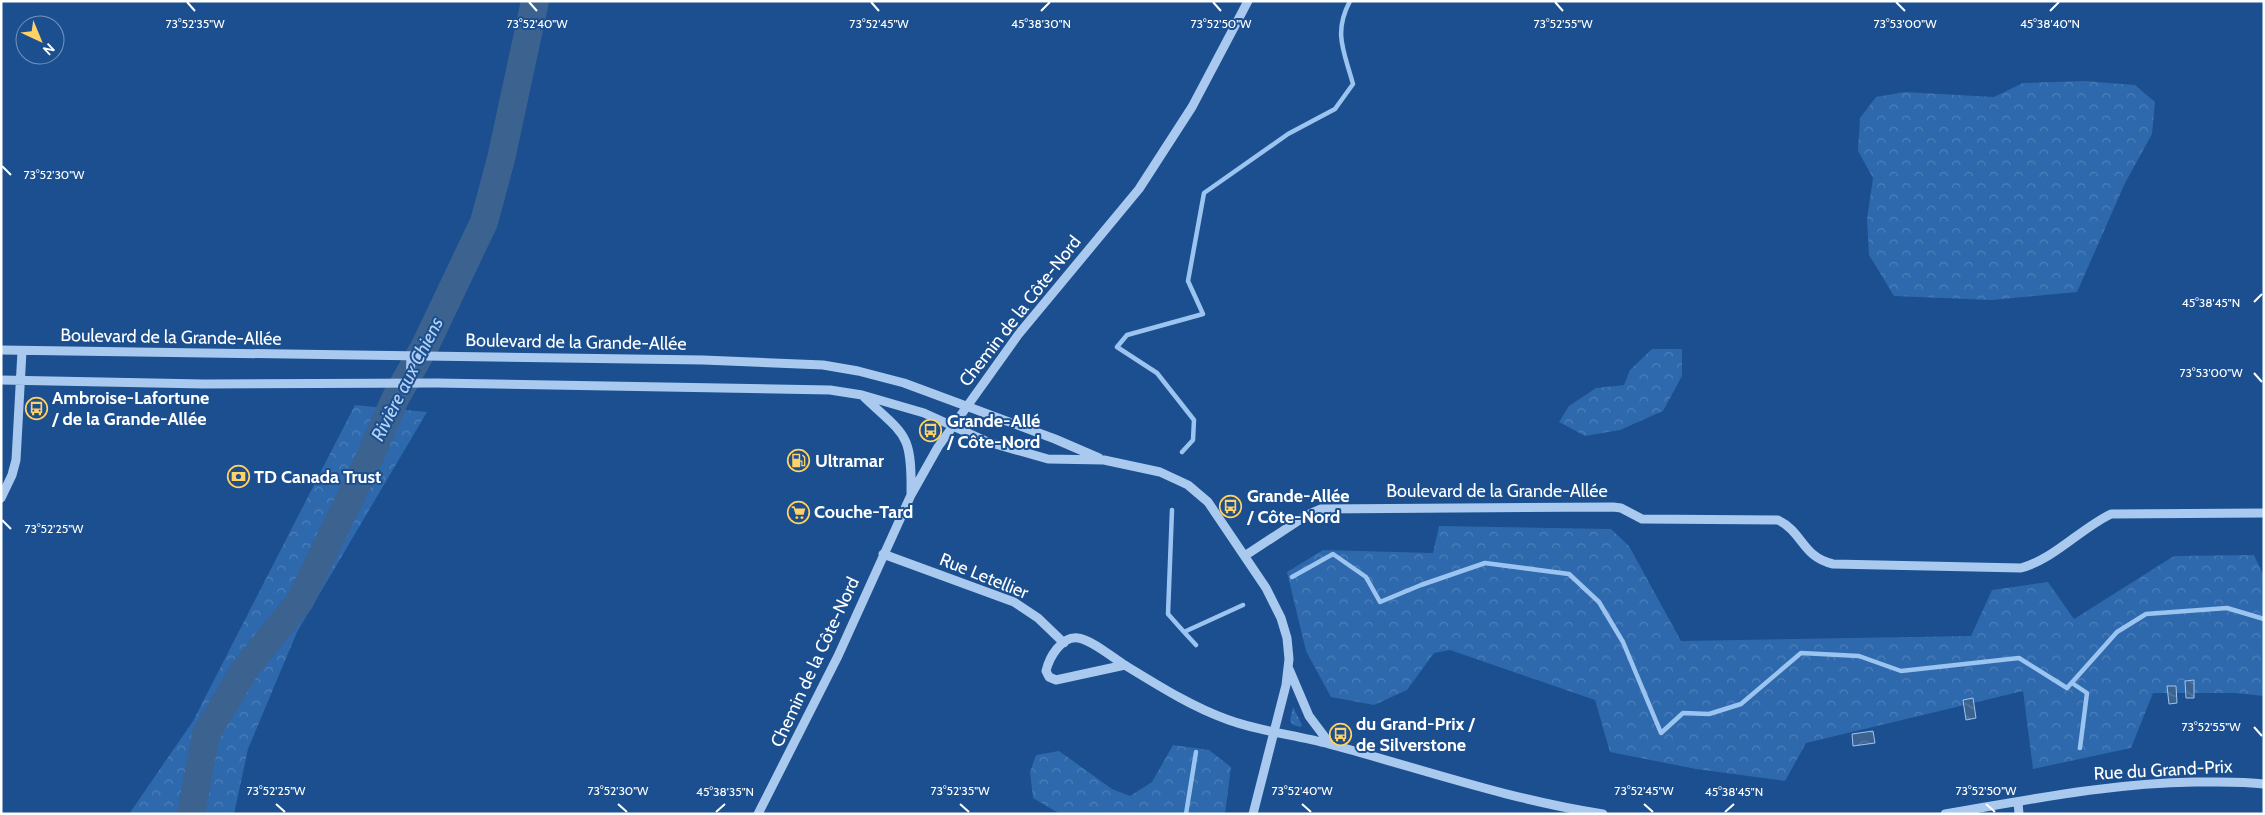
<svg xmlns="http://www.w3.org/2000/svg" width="2265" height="815" font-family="Cabin,sans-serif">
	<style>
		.grass { fill: url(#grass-dots) }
		.forest { fill: url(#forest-crowns) }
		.water { fill: url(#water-waves); stroke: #9cc4f0 }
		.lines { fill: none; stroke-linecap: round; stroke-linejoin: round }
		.stream { stroke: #9cc4f0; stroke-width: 4.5 }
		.river { stroke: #3c6290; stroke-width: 28 }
		.minor { stroke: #a9c9ee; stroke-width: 9 }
		.ticks { fill: none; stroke: #fff; stroke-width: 2 }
		.labels { text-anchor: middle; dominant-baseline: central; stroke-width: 4; stroke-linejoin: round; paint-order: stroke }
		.street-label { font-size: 18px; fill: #fff; stroke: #1b4f8f }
		.poi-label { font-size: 18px; font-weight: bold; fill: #fff; stroke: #1b4f8f; text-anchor: start }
		.water-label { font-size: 19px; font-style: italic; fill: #b5d3f5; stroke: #1b4f8f }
		.ticks-label { font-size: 12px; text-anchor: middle; fill: #fff; stroke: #1b4f8f; stroke-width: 4; stroke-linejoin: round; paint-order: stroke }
	</style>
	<defs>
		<pattern id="grass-dots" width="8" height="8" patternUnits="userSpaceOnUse" patternTransform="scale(1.25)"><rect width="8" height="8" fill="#2e69ad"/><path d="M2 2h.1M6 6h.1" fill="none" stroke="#4d80b9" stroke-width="1.8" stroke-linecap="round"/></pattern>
		<pattern id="forest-crowns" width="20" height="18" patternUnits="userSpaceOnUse" patternTransform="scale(1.25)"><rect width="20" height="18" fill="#2e69ad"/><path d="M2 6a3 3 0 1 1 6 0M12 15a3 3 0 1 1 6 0" fill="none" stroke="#4d80b9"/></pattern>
		<pattern id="water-waves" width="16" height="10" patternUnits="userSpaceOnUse" patternTransform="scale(1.25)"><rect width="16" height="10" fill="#3c6290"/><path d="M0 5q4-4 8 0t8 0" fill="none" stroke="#597aa1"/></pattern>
	</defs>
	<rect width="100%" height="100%" fill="#1b4f8f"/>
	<path class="grass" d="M 1293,707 L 1302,725 L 1301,727 L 1293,725 L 1290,721 Z"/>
	<path class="forest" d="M 2084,81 L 2135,85 L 2155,102 L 2152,134 L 2125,183 L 2077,292 L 1992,300 L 1894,296 L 1869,255 L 1867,219 L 1873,178 L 1858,151 L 1860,118 L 1876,97 L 1905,92 L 1994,97 L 2023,83 Z
		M 1652,349 L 1682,349 L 1682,376 L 1663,411 L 1620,430 L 1585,436 L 1559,422 L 1569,406 L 1596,388 L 1624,385 L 1630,370 Z
		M 355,405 L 427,412 L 297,632 L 248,749 L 234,814 L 129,814 L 193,721 Z
		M 1439,526 L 1611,529 L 1629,546 L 1681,641 L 1971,636 L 1992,590 L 2048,582 L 2074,619 L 2174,556 L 2254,555 L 2264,577 L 2264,696 L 2236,693 L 2153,693 L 2131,748 L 2033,769 L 2023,691 L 1806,743 L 1785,781 L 1696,769 L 1610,752 L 1595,700 L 1450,650 L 1434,653 L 1407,690 L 1374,705 L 1331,697 L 1306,651 L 1287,572 L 1323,550 L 1433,553 Z
		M 1173,745 L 1209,750 L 1231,767 L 1225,814 L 1060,814 L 1033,798 L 1030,772 L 1036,755 L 1059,751 L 1112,789 L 1130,796 L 1152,782 Z"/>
	<path class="water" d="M 2194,680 L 2194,698 L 2186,698 L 2185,681 Z
		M 2167,686 L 2176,686 L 2177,703 L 2169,704 Z
		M 1973,698 L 1976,718 L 1966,720 L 1963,700 Z
		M 1873,731 L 1875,743 L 1853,746 L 1852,734 Z"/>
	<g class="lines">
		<path class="stream" d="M 1182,452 L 1193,440 L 1194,420 L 1157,373 L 1117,347 L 1127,335 L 1203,314 L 1188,281 L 1204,193 L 1288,134 L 1335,109 L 1353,84 C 1344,51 1333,33 1350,1
			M 1172,510 L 1168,614 L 1184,632 L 1243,605
			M 1292,577 L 1333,554 L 1366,577 L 1380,602 L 1421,585 L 1485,563 L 1569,574 L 1599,602 L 1623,642 L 1661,733 L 1683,713 L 1709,714 L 1741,704 L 1801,653 L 1859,656 L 1901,671 L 2019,658 L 2067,688 L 2117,632 L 2146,614 L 2227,608 L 2264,619
			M 1184,632 L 1196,645
			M 2072,683 L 2087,693 L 2080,748
			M 1186,814 L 1196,752"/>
		<path class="river" d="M 191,814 L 206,734 L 245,669 L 300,601 L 368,461 L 395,399 L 426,344 L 484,222 L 501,159 L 535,1"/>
		<path class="minor" d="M 1,350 L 703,360 L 823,365 L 858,371 L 904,383 L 1055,439 L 1099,458
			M 1,380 L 204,384 L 436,383 L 830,390 L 862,395 L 924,413 L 988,442 L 1048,459 L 1104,460 L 1160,472 L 1188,485 L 1208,502 L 1266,588 L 1281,618 L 1287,638 L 1289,659 L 1286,685 L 1253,814
			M 410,384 L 411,356
			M 864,397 C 905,436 912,432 911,493
			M 1,498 L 12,475 L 16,460 L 22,351
			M 883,554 L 1014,602 L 1038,618 L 1064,643
			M 1246,555 L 1307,515 L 1321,509 L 1613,507 L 1621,508 L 1642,519 L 1778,520 C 1803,532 1802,557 1833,564 L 2021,568 C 2054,559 2080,529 2111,514 L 2264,513
			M 1125,665 L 1056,680 L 1049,677 L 1046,671 C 1049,658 1061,636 1078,638 C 1090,639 1112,657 1123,664 C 1156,684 1190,706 1226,719 C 1257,731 1296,735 1329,744 C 1419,768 1510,800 1603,814
			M 1289,669 L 1309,716 L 1330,744
			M 2018,802 L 2019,814
			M 758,814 L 838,656 L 911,495 L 938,447 L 1018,335 L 1139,189 L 1192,107 L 1248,1
			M 1945,814 C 2028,800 2111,783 2195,782 C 2218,782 2241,781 2264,784"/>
	</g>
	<path class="ticks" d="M 187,2 L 195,11M 529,2 L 537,11M 871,2 L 879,11M 1213,2 L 1221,11M 1555,2 L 1563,11M 1896,2 L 1905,11M 1041,11 L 1050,2M 2050,11 L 2059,2M 2,166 L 11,175M 2254,302 L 2262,294M 2254,373 L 2262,382M 2,520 L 11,529M 2254,727 L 2262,736M 276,804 L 285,812M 618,804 L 627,812M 960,804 L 969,812M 1302,804 L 1311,812M 1644,804 L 1653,812M 1986,804 L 1995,812M 716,812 L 725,804M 1725,812 L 1734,804"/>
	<defs>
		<symbol id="bus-ring" viewBox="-11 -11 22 22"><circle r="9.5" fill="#1b4f8f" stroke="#ffd166" stroke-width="1.5"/><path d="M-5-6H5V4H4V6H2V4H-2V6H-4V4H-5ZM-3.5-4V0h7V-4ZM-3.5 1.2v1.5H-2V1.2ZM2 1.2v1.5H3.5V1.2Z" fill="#ffd166"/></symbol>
		<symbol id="fuel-ring" viewBox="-11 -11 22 22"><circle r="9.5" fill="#1b4f8f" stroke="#ffd166" stroke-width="1.5"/><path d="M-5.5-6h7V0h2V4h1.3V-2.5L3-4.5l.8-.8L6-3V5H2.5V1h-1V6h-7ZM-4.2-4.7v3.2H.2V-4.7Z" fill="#ffd166"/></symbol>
		<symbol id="bank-ring" viewBox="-11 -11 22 22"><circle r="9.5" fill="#1b4f8f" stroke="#ffd166" stroke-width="1.5"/><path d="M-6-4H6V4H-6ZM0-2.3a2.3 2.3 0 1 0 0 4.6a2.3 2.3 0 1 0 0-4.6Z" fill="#ffd166"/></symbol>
		<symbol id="supermarket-ring" viewBox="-11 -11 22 22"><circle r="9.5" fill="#1b4f8f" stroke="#ffd166" stroke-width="1.5"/><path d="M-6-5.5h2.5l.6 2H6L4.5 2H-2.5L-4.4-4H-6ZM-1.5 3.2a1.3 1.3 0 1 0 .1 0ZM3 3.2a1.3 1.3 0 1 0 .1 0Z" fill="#ffd166"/></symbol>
	</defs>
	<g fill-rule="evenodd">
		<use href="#bus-ring" x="24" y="396" width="25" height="25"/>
		<use href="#bus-ring" x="918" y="418" width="25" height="25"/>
		<use href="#fuel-ring" x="786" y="448" width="25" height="25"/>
		<use href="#bank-ring" x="226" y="464" width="25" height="25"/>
		<use href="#bus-ring" x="1218" y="494" width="25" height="25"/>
		<use href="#supermarket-ring" x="786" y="500" width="25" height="25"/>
		<use href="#bus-ring" x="1328" y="722" width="25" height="25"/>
	</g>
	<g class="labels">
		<g class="street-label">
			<text transform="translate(1020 311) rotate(-52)">Chemin de la Côte-Nord</text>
			<text transform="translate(171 337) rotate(1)">Boulevard de la Grande-Allée</text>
			<text transform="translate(576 342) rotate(1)">Boulevard de la Grande-Allée</text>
			<text x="1497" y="491">Boulevard de la Grande-Allée</text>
			<text transform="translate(984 576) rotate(22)">Rue Letellier</text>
			<text transform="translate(815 662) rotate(-65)">Chemin de la Côte-Nord</text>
			<text transform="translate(2163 770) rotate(-3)">Rue du Grand-Prix</text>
		</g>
		<g class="poi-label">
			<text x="52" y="398">Ambroise-Lafortune<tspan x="52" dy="21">/ de la Grande-Allée</tspan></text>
			<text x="947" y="421">Grande-Allé<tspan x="947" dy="21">/ Côte-Nord</tspan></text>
			<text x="815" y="461">Ultramar</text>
			<text x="254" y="477">TD Canada Trust</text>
			<text x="1247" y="496">Grande-Allée<tspan x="1247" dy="21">/ Côte-Nord</tspan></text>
			<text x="814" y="512">Couche-Tard</text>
			<text x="1356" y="724">du Grand-Prix /<tspan x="1356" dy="21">de Silverstone</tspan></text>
		</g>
		<g class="water-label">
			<text transform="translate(407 379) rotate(-63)">Rivière aux Chiens</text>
		</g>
	</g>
	<g class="ticks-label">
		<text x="1041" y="28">45°38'30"N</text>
		<text x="2050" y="28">45°38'40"N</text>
		<text x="195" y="28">73°52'35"W</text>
		<text x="537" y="28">73°52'40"W</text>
		<text x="879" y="28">73°52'45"W</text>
		<text x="1221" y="28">73°52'50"W</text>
		<text x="1563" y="28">73°52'55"W</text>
		<text x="1905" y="28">73°53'00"W</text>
		<text x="54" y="179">73°52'30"W</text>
		<text x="2211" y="307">45°38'45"N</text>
		<text x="2211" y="377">73°53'00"W</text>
		<text x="54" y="533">73°52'25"W</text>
		<text x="2211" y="731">73°52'55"W</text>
		<text x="276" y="795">73°52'25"W</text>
		<text x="618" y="795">73°52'30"W</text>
		<text x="960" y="795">73°52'35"W</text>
		<text x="1302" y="795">73°52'40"W</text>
		<text x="1644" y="795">73°52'45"W</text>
		<text x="1986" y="795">73°52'50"W</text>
		<text x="725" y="796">45°38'35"N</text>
		<text x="1734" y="796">45°38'45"N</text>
	</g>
	<rect width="2265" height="815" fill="none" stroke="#ffffff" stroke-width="5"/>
	<g transform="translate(40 40) rotate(136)"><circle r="24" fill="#1b4f8f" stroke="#7695bc"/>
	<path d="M0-4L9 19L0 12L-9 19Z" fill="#ffd166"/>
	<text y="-8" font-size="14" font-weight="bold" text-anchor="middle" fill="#ffffff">N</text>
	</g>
</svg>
